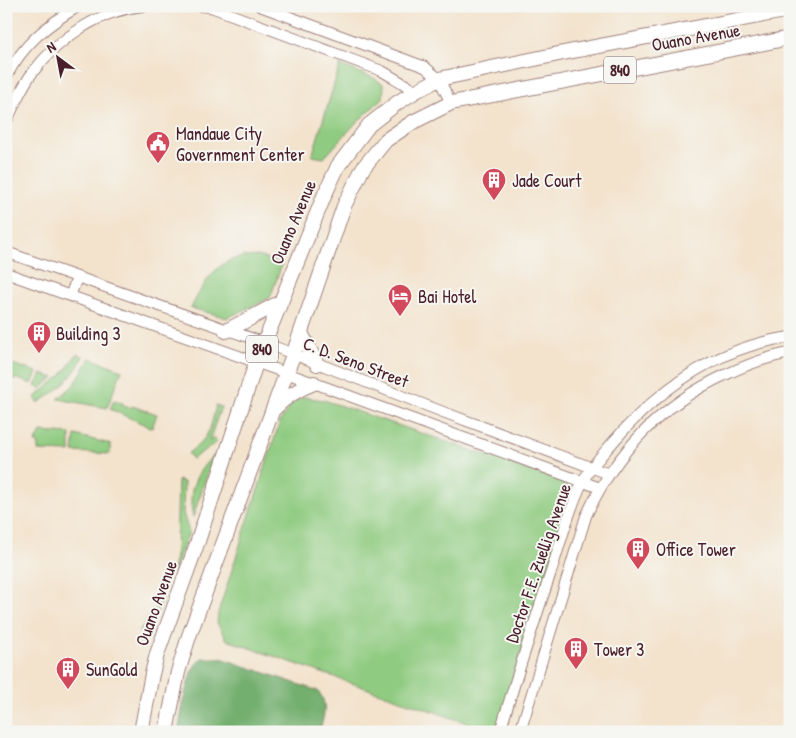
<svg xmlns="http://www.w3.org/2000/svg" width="796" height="738" font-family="'Patrick Hand',sans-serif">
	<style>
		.green { fill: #8fcb80; stroke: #6c7556 }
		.forest { fill: #73af6e; stroke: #5e674c }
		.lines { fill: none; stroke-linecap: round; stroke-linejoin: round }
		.secondary-casing { stroke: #9e817c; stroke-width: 12 }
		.highway-casing { stroke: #9e817c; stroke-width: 16 }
		.secondary { stroke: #fff; stroke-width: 10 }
		.highway { stroke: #fff; stroke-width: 14 }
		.labels { text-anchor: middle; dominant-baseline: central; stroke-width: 4; stroke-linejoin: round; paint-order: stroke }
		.shield { fill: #f6f6f2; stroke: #7e6067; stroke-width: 1 }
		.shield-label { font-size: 16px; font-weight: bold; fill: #4a1f2b }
		.street-label { font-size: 18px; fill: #4a1f2b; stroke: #f6f6f2 }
		.poi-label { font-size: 18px; fill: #4a1f2b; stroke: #f6f6f2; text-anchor: start }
	</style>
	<rect width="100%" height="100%" fill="#f6f6f2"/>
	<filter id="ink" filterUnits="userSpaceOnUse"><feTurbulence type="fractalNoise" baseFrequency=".02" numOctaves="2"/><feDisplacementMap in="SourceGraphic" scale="10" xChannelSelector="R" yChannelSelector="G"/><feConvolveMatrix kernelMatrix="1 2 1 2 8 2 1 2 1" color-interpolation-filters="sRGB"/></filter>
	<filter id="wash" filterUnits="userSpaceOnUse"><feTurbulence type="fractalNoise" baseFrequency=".0096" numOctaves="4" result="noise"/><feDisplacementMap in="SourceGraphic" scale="20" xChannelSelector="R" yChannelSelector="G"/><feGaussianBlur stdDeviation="1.12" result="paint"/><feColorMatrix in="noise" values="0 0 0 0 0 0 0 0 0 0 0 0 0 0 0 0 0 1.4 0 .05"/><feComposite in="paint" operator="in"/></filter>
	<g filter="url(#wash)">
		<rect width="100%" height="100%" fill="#f3e3cd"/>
		<path class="green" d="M 340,65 L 374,78 L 384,85 L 383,98 L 355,124 L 324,158 L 312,156 Z
			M 258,256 L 282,264 L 270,298 L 227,318 L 191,308 C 201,288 214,263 238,258 C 245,256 252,257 258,256 Z
			M 77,354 L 83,356 C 75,377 57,392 38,403 L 35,397 L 62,375 Z
			M 90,358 L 122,370 L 107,408 L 58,399 L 74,385 Z
			M 6,362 L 37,372 L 32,384 L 18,379 L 6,379 Z
			M 41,374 L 54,378 L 40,389 L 35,386 Z
			M 304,397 L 324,400 L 556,479 L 566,485 L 572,493 L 498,726 L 487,730 L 227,640 L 217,623 L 218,613 L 280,421 C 287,411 292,400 304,397 Z
			M 114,400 L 123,403 L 123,406 L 131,408 L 132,406 L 157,414 L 152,428 L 110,409 Z
			M 216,405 L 221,407 L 209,441 L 214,438 L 217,442 L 192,459 L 188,453 C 209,439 211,428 216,405 Z
			M 41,432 L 70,434 L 70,452 L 38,451 L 38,443 L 35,443 Z
			M 75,435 L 110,444 L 110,454 L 73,452 Z
			M 214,455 L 193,517 C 187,491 195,473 214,455 Z
			M 178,480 L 184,482 L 183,513 L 189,532 L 173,573 L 176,553 Z
			M 164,596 L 160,607 L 147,630 L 143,632 L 139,631 Z"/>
		<path class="forest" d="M 202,658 L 221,658 L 318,691 C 329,705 323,716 320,732 L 178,732 C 183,710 185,671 202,658 Z"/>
	</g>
	<g filter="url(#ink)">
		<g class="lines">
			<defs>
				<path id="secondary" d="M 200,6 L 211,7 L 382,71 L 416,91
					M 260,6 L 425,67 L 439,79 L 451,103
					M 6,77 C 24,43 47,25 79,6
					M 6,123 C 14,106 21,87 33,72 C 59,38 100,10 143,6
					M 6,252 L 265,343 L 443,412 L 609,474
					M 6,273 L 314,383 L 600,488
					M 70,296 L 77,278
					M 500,732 C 516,677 534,623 552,569 C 561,541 569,510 582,483 C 590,467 603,454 614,441 C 661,387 718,347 790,337
					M 520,732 L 586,516 C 616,452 660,405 725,375 C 746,365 767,357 790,353"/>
				<path id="highway" d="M 226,331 L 279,303
					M 301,333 L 317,364
					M 274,409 C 286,396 298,389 314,383
					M 141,732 L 152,674 L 157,654 L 198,541 L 256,363 L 325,194 L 338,166 L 369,125 L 397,103 L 416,91 L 439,79 L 573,51 L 790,10
					M 166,732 L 178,672 L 189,636 L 293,355 L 344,206 L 363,168 L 386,140 L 413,122 L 451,103 L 790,38"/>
			</defs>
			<use href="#secondary" class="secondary-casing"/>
			<use href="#highway" class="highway-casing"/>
			<use href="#secondary" class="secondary"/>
			<use href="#highway" class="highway"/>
		</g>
	</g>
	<defs>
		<symbol id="civic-pin" viewBox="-11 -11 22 30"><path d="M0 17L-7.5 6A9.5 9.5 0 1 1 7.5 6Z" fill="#d1495b" stroke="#f6f6f2"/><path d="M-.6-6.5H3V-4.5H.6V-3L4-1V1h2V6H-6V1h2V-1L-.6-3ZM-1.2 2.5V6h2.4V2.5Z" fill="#fff"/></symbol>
		<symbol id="building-pin" viewBox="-11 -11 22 30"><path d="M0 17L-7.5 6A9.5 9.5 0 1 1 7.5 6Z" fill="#d1495b" stroke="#f6f6f2"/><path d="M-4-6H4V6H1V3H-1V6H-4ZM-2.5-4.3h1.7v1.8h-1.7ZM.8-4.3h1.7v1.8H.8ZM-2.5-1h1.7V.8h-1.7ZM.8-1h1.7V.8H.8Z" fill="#fff"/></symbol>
		<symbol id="hotel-pin" viewBox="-11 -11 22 30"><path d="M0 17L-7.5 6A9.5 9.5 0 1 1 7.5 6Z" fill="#d1495b" stroke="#f6f6f2"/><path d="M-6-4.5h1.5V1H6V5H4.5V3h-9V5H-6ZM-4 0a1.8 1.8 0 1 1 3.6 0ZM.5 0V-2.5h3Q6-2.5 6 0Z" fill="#fff"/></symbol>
	</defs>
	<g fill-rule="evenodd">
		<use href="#civic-pin" x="144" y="129" width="28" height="38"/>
		<use href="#building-pin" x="480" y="166" width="28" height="38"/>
		<use href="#hotel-pin" x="386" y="282" width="28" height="38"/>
		<use href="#building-pin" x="25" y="319" width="28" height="38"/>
		<use href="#building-pin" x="624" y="535" width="28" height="38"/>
		<use href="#building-pin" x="562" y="635" width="28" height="38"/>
		<use href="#building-pin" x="54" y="655" width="28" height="38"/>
	</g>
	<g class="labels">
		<g class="shield">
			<rect x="604" y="56.5" width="32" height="27" rx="4"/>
			<rect x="246" y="335.5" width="32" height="27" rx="4"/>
		</g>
		<g class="shield-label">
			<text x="620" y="70">840</text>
			<text x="262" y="349">840</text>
		</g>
		<g class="street-label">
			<text transform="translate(696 37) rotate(-10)">Ouano Avenue</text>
			<text transform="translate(293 222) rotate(-67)">Ouano Avenue</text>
			<text transform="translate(356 362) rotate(21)">C. D. Seno Street</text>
			<text transform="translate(538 563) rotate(-71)">Doctor F.E. Zuellig Avenue</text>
			<text transform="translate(156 603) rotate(-70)">Ouano Avenue</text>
		</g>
		<g class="poi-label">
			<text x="176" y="133">Mandaue City<tspan x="176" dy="21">Government Center</tspan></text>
			<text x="512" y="180">Jade Court</text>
			<text x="418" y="296">Bai Hotel</text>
			<text x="56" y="333">Building 3</text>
			<text x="656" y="549">Office Tower</text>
			<text x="594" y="649">Tower 3</text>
			<text x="86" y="669">SunGold</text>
		</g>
	</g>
	<rect width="796" height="738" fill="none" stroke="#f6f6f2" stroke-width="25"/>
	<g transform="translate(58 58) rotate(328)" stroke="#f6f6f2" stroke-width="4" paint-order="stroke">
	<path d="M0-4L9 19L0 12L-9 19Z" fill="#4a1f2b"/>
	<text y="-8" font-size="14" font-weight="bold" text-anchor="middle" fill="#4a1f2b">N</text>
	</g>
</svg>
